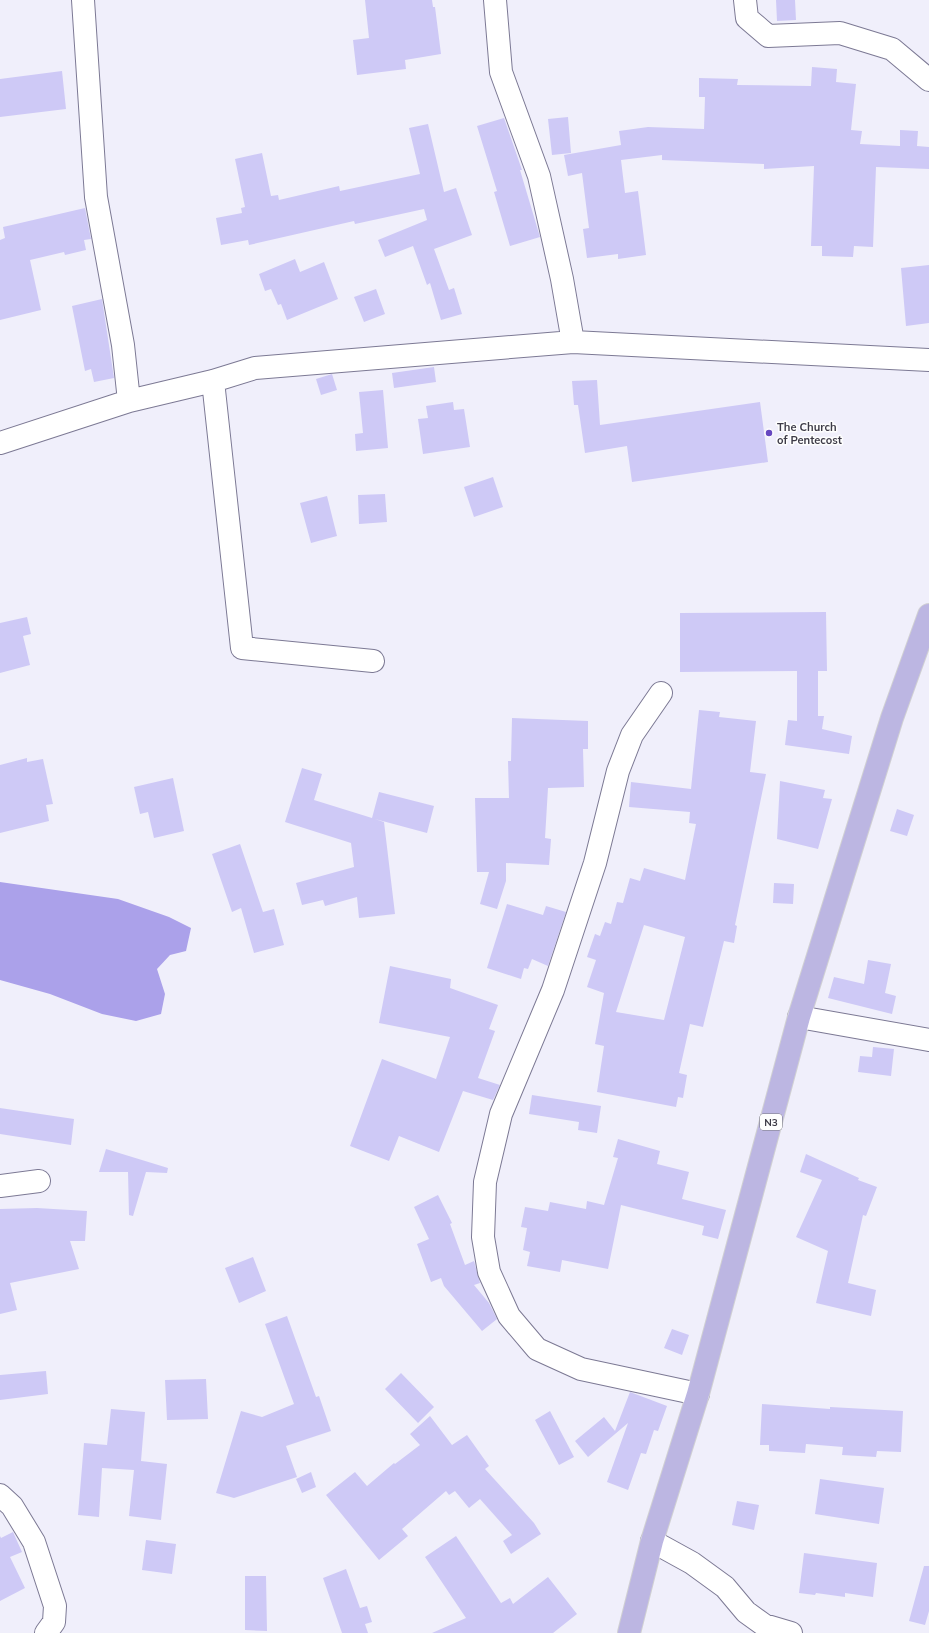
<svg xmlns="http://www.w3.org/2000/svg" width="929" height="1633" font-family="Mulish,sans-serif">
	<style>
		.forest { fill: #aba1ea }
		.building { fill: #cec9f6; fill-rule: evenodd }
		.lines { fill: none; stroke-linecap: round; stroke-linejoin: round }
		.minor-casing { stroke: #7c7994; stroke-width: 24 }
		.major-casing { stroke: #d0d0d3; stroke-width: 24 }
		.minor { stroke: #fff; stroke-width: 22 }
		.major { stroke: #bcb6e2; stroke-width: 22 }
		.poi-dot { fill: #6647c0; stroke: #fefefe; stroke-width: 1.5 }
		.labels { text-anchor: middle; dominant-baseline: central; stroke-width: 3; stroke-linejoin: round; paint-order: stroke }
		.shield { fill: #fefefe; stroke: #77767e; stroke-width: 1 }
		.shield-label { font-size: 10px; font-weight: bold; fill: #3d3b47 }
		.poi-label { font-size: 11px; font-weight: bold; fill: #3d3b47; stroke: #fefefe; text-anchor: start }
	</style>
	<rect width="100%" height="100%" fill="#f0effb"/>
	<path class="forest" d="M 0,882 L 118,899 L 169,917 L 191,928 L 186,951 L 170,955 L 157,969 L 165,994 L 161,1014 L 136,1021 L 102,1014 L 50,994 L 0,980 Z"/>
	<path class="building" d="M 365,0 L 432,0 L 433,7 L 435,7 L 441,54 L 405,60 L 406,69 L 357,75 L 353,40 L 369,38 Z
		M 776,0 L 795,0 L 796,20 L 777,21 Z
		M 812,67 L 837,69 L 836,82 L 856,84 L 851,130 L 862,131 L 860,144 L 900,146 L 900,130 L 918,131 L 917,146 L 929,147 L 929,169 L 876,167 L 873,247 L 854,246 L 853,257 L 822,256 L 822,246 L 811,246 L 814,166 L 764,169 L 764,164 L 662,160 L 662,155 L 621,160 L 625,193 L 638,191 L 646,255 L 618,259 L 618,254 L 587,258 L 583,229 L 589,228 L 582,173 L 568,176 L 564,155 L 621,145 L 619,131 L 648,127 L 704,129 L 705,97 L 699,97 L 699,78 L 738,79 L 737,85 L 811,86 Z
		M 62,71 L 66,109 L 0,117 L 0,79 Z
		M 568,117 L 571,153 L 552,155 L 548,119 Z
		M 504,118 L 522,170 L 520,170 L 540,237 L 510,246 L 494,192 L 497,191 L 477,126 Z
		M 428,124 L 444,192 L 456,188 L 472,235 L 434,249 L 449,290 L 454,288 L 462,314 L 441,320 L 430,283 L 427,285 L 413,246 L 385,257 L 378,240 L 427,220 L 424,209 L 355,224 L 354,221 L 249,245 L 248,240 L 221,245 L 216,218 L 242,213 L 241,208 L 245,207 L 235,159 L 262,153 L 271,196 L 278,195 L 279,200 L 339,186 L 340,191 L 420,174 L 409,128 Z
		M 85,208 L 91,239 L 84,240 L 86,250 L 65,255 L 64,252 L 30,260 L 41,310 L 0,320 L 0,240 L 5,238 L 3,227 Z
		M 295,259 L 300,272 L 324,262 L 338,299 L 287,320 L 281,304 L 278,305 L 271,289 L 265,291 L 259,274 Z
		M 929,265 L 929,323 L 906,326 L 901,268 Z
		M 376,289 L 385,314 L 364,322 L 354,297 Z
		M 102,299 L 114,378 L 94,382 L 91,369 L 85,371 L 72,306 Z
		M 434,367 L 436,382 L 394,388 L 392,373 Z
		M 332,374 L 337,390 L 321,395 L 316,379 Z
		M 597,380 L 600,425 L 760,402 L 768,462 L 632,482 L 627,446 L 585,453 L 578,405 L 574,405 L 572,381 Z
		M 383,390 L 388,448 L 356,451 L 355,434 L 363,433 L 359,392 Z
		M 453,402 L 454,410 L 464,409 L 470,447 L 423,454 L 418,419 L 428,418 L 426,406 Z
		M 493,477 L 503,507 L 474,517 L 464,487 Z
		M 385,494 L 387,522 L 359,524 L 358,495 Z
		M 327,496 L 337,536 L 311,543 L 300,503 Z
		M 826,612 L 827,671 L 818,671 L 818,716 L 824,716 L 822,729 L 852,736 L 849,754 L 785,745 L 788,720 L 797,721 L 797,671 L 680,672 L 680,613 Z
		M 27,617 L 31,634 L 23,636 L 30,665 L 0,673 L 0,623 Z
		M 699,710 L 720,712 L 719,717 L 756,721 L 750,772 L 766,774 L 735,925 L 737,926 L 734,943 L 724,941 L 703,1027 L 690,1024 L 679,1073 L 687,1075 L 683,1098 L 678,1097 L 676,1107 L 597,1092 L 604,1046 L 595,1044 L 604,993 L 587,987 L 596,960 L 587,957 L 595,934 L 600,936 L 605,922 L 611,924 L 617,902 L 623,903 L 630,878 L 640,881 L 644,868 L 685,880 L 696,824 L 689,823 L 690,812 L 629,807 L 631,782 L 691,789 ZM 644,925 L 685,937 L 664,1020 L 616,1012 Z
		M 512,718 L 588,721 L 588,749 L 583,749 L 584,787 L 548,788 L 545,838 L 551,839 L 549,865 L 506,863 L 506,881 L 497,909 L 480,904 L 489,872 L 477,872 L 475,798 L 509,798 L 508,761 L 511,761 Z
		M 27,758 L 27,762 L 43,759 L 53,804 L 46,805 L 49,821 L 0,833 L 0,765 Z
		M 302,768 L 322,774 L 314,800 L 372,818 L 379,792 L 434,806 L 427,833 L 375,819 L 384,822 L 395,914 L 359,918 L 357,897 L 325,906 L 323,900 L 302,905 L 296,883 L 354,867 L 351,843 L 285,822 Z
		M 173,778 L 184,831 L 154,838 L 148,812 L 140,814 L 134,787 Z
		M 780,781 L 825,790 L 823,798 L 832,799 L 818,849 L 777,839 Z
		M 897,809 L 914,815 L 907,836 L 890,831 Z
		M 240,844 L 263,912 L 274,909 L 284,945 L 254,953 L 241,908 L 232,912 L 212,854 Z
		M 774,883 L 794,884 L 793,904 L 773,903 Z
		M 507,904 L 543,915 L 546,906 L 566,912 L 548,966 L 532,959 L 528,969 L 524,968 L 521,979 L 487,968 Z
		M 868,960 L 891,964 L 885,993 L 896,996 L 892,1014 L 828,998 L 834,977 L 864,984 Z
		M 390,966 L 451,979 L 450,988 L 498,1005 L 489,1029 L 495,1031 L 478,1078 L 500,1085 L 493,1100 L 463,1091 L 439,1152 L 399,1136 L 389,1161 L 350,1146 L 382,1059 L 436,1079 L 450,1037 L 379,1023 Z
		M 873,1047 L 894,1049 L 891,1076 L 858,1072 L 860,1056 L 872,1057 Z
		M 532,1095 L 601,1106 L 597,1133 L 578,1130 L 579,1122 L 529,1114 Z
		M 0,1108 L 74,1119 L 71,1145 L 0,1134 Z
		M 618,1139 L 660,1151 L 657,1164 L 689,1172 L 682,1199 L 726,1210 L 718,1239 L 702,1235 L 704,1226 L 621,1205 L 608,1269 L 562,1260 L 560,1272 L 527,1266 L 530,1252 L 523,1250 L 527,1228 L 521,1227 L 525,1207 L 548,1211 L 550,1202 L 586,1209 L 587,1201 L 604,1205 L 618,1158 L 613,1157 Z
		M 106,1149 L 168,1168 L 167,1173 L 146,1172 L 133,1216 L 129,1215 L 128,1172 L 99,1172 Z
		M 806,1154 L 859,1178 L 858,1180 L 877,1187 L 866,1216 L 863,1215 L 848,1283 L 876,1290 L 871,1316 L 816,1303 L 828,1251 L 796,1237 L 822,1180 L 800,1172 Z
		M 438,1195 L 452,1223 L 450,1224 L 465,1265 L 474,1261 L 480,1283 L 474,1285 L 489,1303 L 497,1319 L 482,1331 L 444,1286 L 441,1278 L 431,1282 L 417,1244 L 429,1239 L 414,1207 Z
		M 37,1208 L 87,1211 L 85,1241 L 70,1241 L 79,1269 L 10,1283 L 17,1310 L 0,1314 L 0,1209 Z
		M 253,1257 L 266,1291 L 239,1303 L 225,1268 Z
		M 287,1316 L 316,1397 L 319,1396 L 331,1431 L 286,1446 L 297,1477 L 234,1498 L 216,1493 L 241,1411 L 262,1417 L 294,1404 L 265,1324 Z
		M 672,1329 L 689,1335 L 682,1355 L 664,1348 Z
		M 46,1371 L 48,1394 L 0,1400 L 0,1375 Z
		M 401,1373 L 434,1407 L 418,1423 L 385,1389 Z
		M 206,1379 L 208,1419 L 167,1420 L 165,1380 Z
		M 630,1392 L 667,1406 L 658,1431 L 654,1430 L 646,1454 L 641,1453 L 628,1490 L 607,1482 L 628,1423 L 588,1457 L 575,1441 L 604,1417 L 615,1431 Z
		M 762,1404 L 830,1409 L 830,1407 L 903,1411 L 901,1452 L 877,1451 L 876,1457 L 842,1455 L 843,1447 L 806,1444 L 805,1453 L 769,1451 L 769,1445 L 760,1445 Z
		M 111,1409 L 145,1412 L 141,1461 L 167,1464 L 161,1520 L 129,1516 L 134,1470 L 102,1468 L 99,1517 L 78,1515 L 84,1443 L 107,1445 Z
		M 550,1411 L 574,1457 L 559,1465 L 535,1420 Z
		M 430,1416 L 452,1445 L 467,1435 L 489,1466 L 485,1469 L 534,1523 L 541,1534 L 511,1554 L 503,1541 L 512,1535 L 480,1499 L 469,1508 L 455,1491 L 449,1495 L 446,1491 L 402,1529 L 408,1536 L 379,1560 L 326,1495 L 355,1472 L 367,1486 L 394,1463 L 395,1464 L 420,1445 L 410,1434 Z
		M 311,1472 L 316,1487 L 302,1493 L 296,1479 Z
		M 820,1479 L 884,1488 L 879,1524 L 815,1514 Z
		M 737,1501 L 759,1505 L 754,1530 L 732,1525 Z
		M 13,1532 L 22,1552 L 10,1557 L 25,1588 L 0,1601 L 0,1536 L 1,1538 Z
		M 456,1536 L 501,1603 L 510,1598 L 513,1604 L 548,1577 L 577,1614 L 553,1633 L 432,1633 L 466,1618 L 425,1557 Z
		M 146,1540 L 176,1544 L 172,1574 L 142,1570 Z
		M 804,1553 L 877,1563 L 873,1597 L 845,1593 L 845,1597 L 816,1593 L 815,1595 L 799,1593 Z
		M 924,1566 L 929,1566 L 929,1611 L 925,1625 L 909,1621 Z
		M 346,1569 L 360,1608 L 367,1606 L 372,1622 L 365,1624 L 368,1633 L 342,1633 L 323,1578 Z
		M 245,1576 L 266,1576 L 267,1631 L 245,1630 Z"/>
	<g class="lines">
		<defs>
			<path id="minor" d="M 83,0 L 96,197 L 123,345 L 129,401
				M 495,0 L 501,72 L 539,176 L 562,279 L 573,342
				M 745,0 L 747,18 L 768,36 L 840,33 L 892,49 L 929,80
				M 213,381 L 242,648 L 373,661
				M 0,443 L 129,401 L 213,381 L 255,368 L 573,342 L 929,360
				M 661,693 L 632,735 L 618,771 L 595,863 L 553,990 L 501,1114 L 485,1182 L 483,1237 L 489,1272 L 509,1316 L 537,1349 L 581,1369 L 698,1394
				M 799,1017 L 929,1040
				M 0,1186 L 39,1181
				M 0,1495 L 12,1506 L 34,1542 L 55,1606 L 54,1622 L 46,1633
				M 652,1541 L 692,1563 L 725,1587 L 746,1612 L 764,1625 L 791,1633"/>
			<path id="major" d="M 629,1633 L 652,1541 L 698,1394 L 799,1017 L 892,718 L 929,615"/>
		</defs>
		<use href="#minor" class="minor-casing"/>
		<use href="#major" class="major-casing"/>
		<use href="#minor" class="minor"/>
		<use href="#major" class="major"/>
	</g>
	<circle class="poi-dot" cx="769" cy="433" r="4"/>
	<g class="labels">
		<rect class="shield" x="760" y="1114" width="22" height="16" rx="3"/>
		<g class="shield-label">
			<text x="771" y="1122">N3</text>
		</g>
		<g class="poi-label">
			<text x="777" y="427">The Church<tspan x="777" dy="13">of Pentecost</tspan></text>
		</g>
	</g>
</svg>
